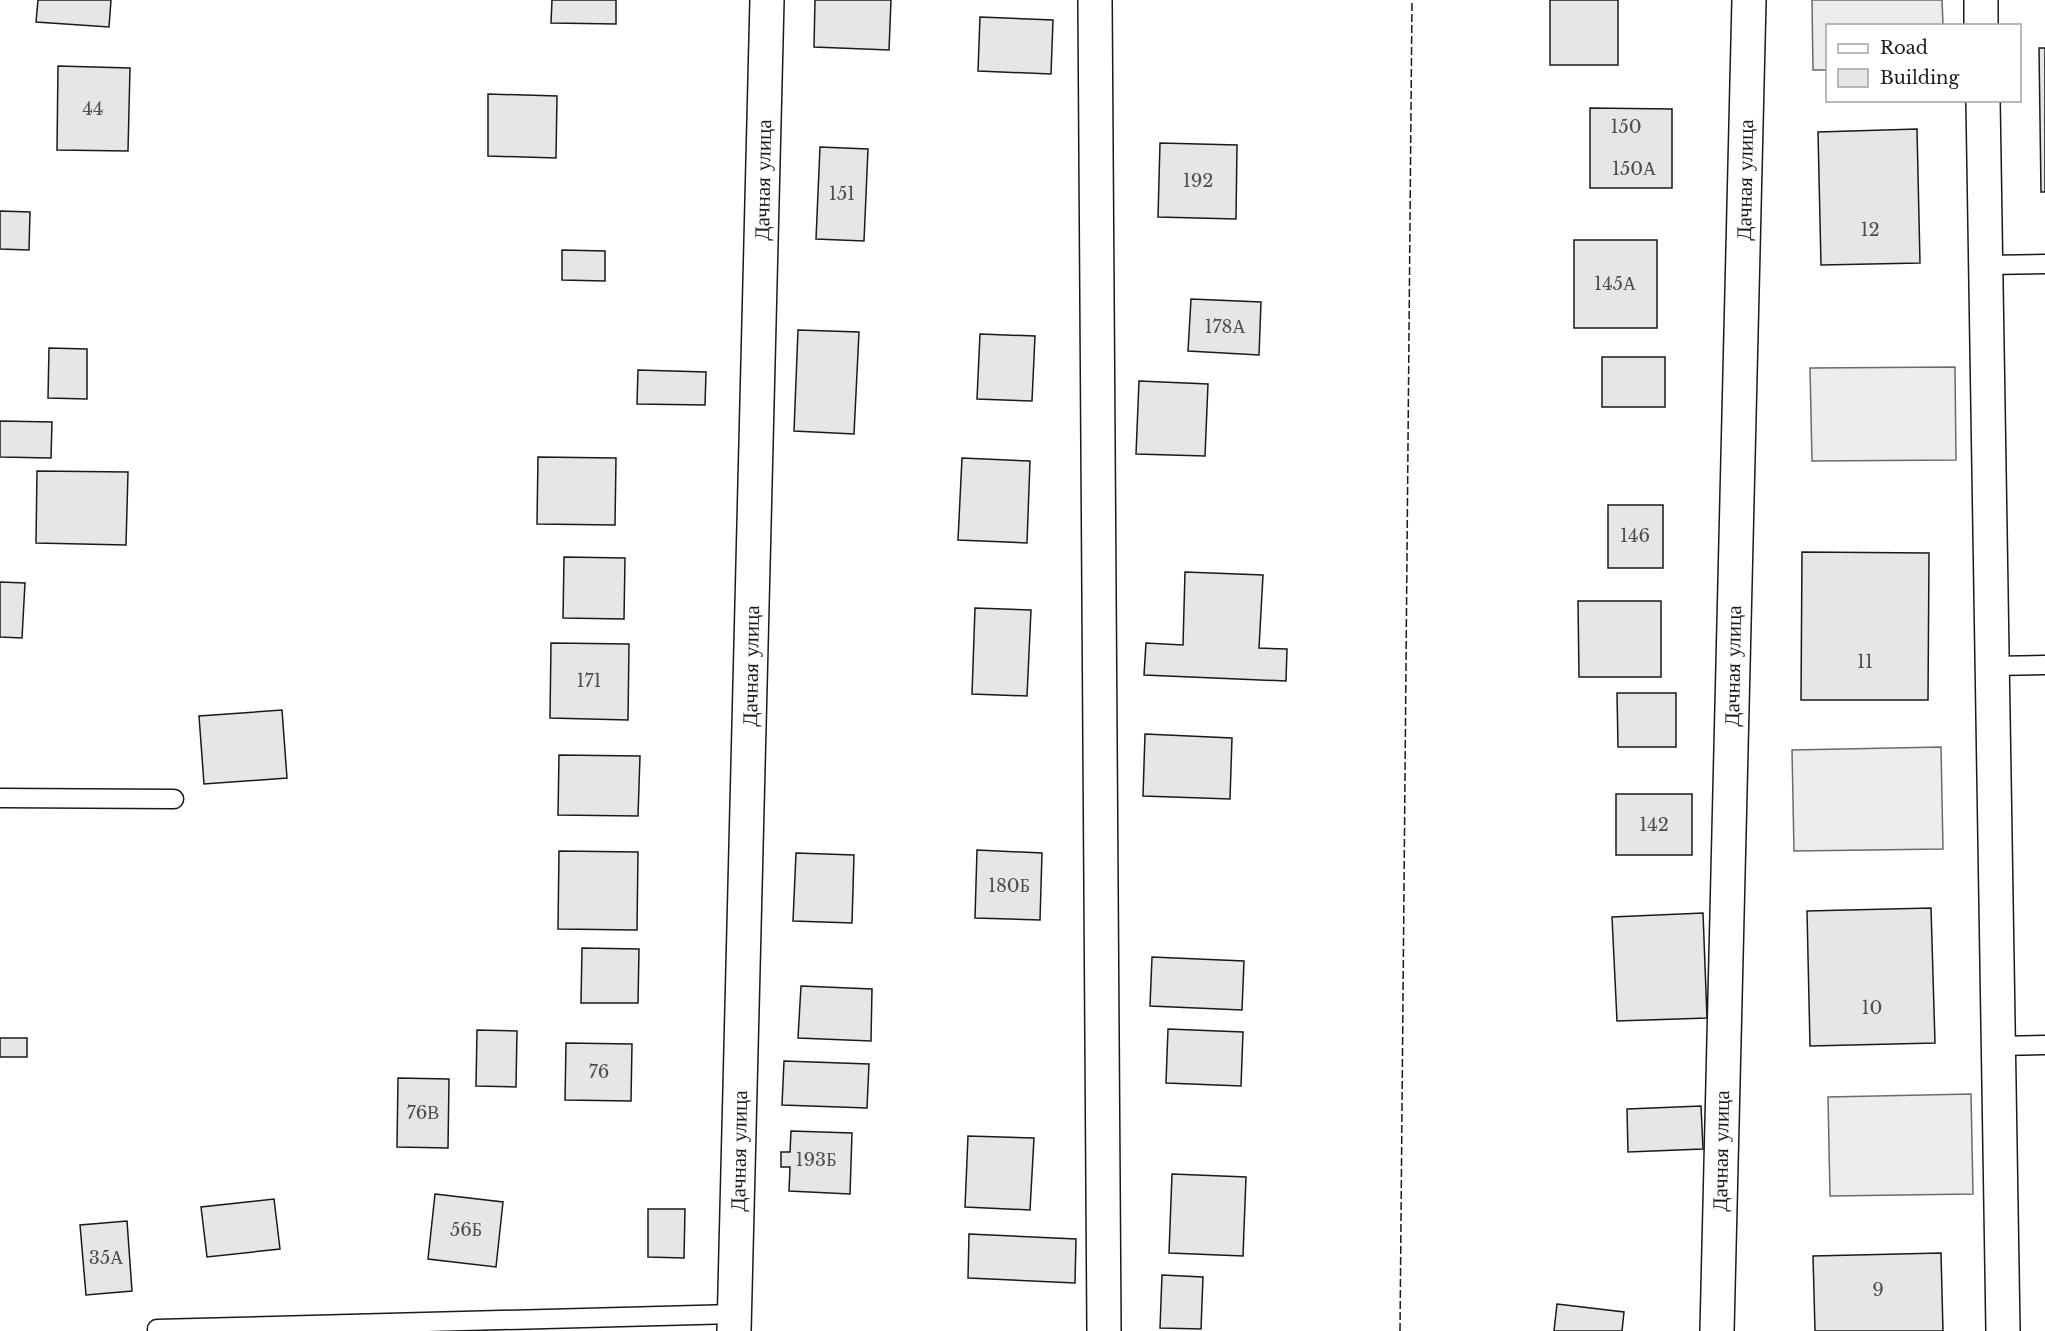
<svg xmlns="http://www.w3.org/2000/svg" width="2045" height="1331" font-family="'Libre Baskerville',serif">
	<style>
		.parking { fill: #ededed; stroke: #6a6a6a; stroke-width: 1.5 }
		.building { fill: #e6e6e6; stroke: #1a1a1a; stroke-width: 1.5 }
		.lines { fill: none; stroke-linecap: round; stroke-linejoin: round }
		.service-casing { stroke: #1a1a1a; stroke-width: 21 }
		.minor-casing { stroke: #1a1a1a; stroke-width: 36 }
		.service { stroke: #fff; stroke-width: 18 }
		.minor { stroke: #fff; stroke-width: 33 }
		.fence { stroke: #1a1a1a; stroke-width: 1.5; stroke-dasharray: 8 3; stroke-linecap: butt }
		.labels { text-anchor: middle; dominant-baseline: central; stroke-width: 4.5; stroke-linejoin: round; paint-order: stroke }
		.number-label { font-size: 18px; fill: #4d4d4d }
		.street-label { font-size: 21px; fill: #1a1a1a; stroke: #fff }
	</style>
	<rect width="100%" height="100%" fill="#fff"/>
	<path class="parking" d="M 1812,0 L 1942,0 L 1943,25 L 1828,26 L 1827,70 L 1813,70 Z
		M 1955,367 L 1956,460 L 1812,461 L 1810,368 Z
		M 1941,747 L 1943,849 L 1794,851 L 1792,750 Z
		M 1971,1094 L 1973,1194 L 1830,1196 L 1828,1097 Z"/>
	<path class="building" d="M 38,0 L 111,0 L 109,27 L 36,22 Z
		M 552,0 L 616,0 L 616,24 L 551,23 Z
		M 815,0 L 891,0 L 889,50 L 814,47 Z
		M 1550,0 L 1618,0 L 1618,65 L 1550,65 Z
		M 980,17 L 1053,20 L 1051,74 L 978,71 Z
		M 2039,48 L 2045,48 L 2045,192 L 2041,192 Z
		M 58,66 L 130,68 L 128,151 L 57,150 Z
		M 488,94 L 557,96 L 556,158 L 488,156 Z
		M 1590,108 L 1672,109 L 1672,188 L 1590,188 Z
		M 1917,129 L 1920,263 L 1821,265 L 1818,132 Z
		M 1160,143 L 1237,145 L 1236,219 L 1158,217 Z
		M 820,147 L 868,149 L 864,241 L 816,239 Z
		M 0,211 L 30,212 L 29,250 L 0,249 Z
		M 1574,240 L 1657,240 L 1657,328 L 1574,328 Z
		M 562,250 L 605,251 L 605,281 L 562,280 Z
		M 1191,299 L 1261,302 L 1259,355 L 1188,351 Z
		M 798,330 L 859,332 L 854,434 L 794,431 Z
		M 980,334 L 1035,336 L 1032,401 L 977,399 Z
		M 49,348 L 87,349 L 87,399 L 48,398 Z
		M 1602,357 L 1665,357 L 1665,407 L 1602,407 Z
		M 638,370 L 706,372 L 705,405 L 637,404 Z
		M 1139,381 L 1208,384 L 1205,456 L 1136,454 Z
		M 0,421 L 52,422 L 51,458 L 0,457 Z
		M 538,457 L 616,458 L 615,525 L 537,524 Z
		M 962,458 L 1030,461 L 1027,543 L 958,540 Z
		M 37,471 L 128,472 L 126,545 L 36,543 Z
		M 1608,505 L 1663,505 L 1663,568 L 1608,568 Z
		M 1802,552 L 1929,553 L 1928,700 L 1801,700 Z
		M 564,557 L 625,558 L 624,619 L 563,618 Z
		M 1185,572 L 1263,575 L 1259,648 L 1287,649 L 1286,681 L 1144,675 L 1146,643 L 1183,645 Z
		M 0,582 L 25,583 L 22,638 L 0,637 Z
		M 1578,601 L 1661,601 L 1661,677 L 1579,677 Z
		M 975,608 L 1031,610 L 1027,696 L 972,694 Z
		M 551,643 L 629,644 L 628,720 L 550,718 Z
		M 1617,693 L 1676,693 L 1676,747 L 1618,747 Z
		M 282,710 L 287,778 L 204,784 L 199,716 Z
		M 1145,734 L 1232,738 L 1230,799 L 1143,796 Z
		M 559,755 L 640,756 L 638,816 L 558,815 Z
		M 1616,794 L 1692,794 L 1692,855 L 1616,855 Z
		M 977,850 L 1042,853 L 1040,920 L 975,918 Z
		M 559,851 L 638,852 L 637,930 L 558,929 Z
		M 796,853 L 854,855 L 852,923 L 793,921 Z
		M 1931,908 L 1935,1043 L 1810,1046 L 1807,911 Z
		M 1703,913 L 1707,1018 L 1617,1021 L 1612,917 Z
		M 582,948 L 639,949 L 638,1003 L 581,1003 Z
		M 1152,957 L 1244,961 L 1242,1010 L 1150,1006 Z
		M 801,986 L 872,989 L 871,1041 L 798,1038 Z
		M 1168,1029 L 1243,1032 L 1241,1086 L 1166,1083 Z
		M 477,1030 L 517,1031 L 516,1087 L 476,1086 Z
		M 0,1038 L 27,1038 L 27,1057 L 0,1057 Z
		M 566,1043 L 632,1044 L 631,1101 L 565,1100 Z
		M 784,1061 L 869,1064 L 867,1108 L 782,1105 Z
		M 398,1078 L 449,1079 L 448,1148 L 397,1147 Z
		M 1701,1106 L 1703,1149 L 1628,1152 L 1627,1109 Z
		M 791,1131 L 852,1133 L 850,1194 L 789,1191 L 790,1167 L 781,1167 L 781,1152 L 790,1152 Z
		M 968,1136 L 1034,1138 L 1030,1210 L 965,1207 Z
		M 1172,1174 L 1246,1177 L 1243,1256 L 1169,1253 Z
		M 435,1194 L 503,1202 L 496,1267 L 428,1259 Z
		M 274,1199 L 280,1249 L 207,1257 L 201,1207 Z
		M 648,1209 L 685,1209 L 684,1258 L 648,1257 Z
		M 127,1221 L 132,1291 L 86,1295 L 80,1225 Z
		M 969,1234 L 1076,1239 L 1075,1283 L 968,1278 Z
		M 1941,1253 L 1943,1331 L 1815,1331 L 1813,1256 Z
		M 1162,1275 L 1203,1277 L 1201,1329 L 1160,1328 Z
		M 1557,1304 L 1624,1312 L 1622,1331 L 1554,1331 Z"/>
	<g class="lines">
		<defs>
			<path id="service" d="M 1986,265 L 2045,264
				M 1992,666 L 2045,665
				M 0,798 L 174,799
				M 1998,1046 L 2045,1045
				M 157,1329 L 735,1314"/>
			<path id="minor" d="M 1095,0 L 1104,1331
				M 1981,0 L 1981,26
				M 1983,100 L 2003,1331
				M 734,1331 L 767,0
				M 1717,1331 L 1749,0"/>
		</defs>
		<use href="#service" class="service-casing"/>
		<use href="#minor" class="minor-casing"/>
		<use href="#service" class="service"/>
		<use href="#minor" class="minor"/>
		<path class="fence" d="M 1400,1331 L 1412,0"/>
	</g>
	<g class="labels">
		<g class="number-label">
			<text x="93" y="109">44</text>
			<text x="1626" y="127">150</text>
			<text x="1634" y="169">150А</text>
			<text x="1198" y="181">192</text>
			<text x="842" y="194">151</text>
			<text x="1870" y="230">12</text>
			<text x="1615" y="284">145А</text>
			<text x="1225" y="327">178А</text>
			<text x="1635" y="536">146</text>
			<text x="1865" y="662">11</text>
			<text x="589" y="681">171</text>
			<text x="1654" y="825">142</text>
			<text x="1009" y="886">180Б</text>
			<text x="1872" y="1008">10</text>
			<text x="599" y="1072">76</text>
			<text x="423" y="1113">76В</text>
			<text x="816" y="1160">193Б</text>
			<text x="466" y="1230">56Б</text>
			<text x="106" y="1258">35А</text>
			<text x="1878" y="1290">9</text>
		</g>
		<g class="street-label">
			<text transform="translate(763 180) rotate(-89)">Дачная улица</text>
			<text transform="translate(1745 180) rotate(-89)">Дачная улица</text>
			<text transform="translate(751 666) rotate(-89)">Дачная улица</text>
			<text transform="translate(1733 666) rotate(-89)">Дачная улица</text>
			<text transform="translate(739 1151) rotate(-89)">Дачная улица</text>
			<text transform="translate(1721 1151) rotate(-89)">Дачная улица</text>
		</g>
	</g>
	<rect x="1826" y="24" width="195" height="78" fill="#ffffff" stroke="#a3a3a3" stroke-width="1.5"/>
	<rect x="1838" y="44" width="30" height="9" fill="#ffffff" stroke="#a3a3a3" stroke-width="1.5"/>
	<text x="1880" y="54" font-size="18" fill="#1a1a1a">Road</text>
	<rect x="1838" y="69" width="30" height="18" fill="#e6e6e6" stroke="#a3a3a3" stroke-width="1.5"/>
	<text x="1880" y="84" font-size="18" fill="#1a1a1a">Building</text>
</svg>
